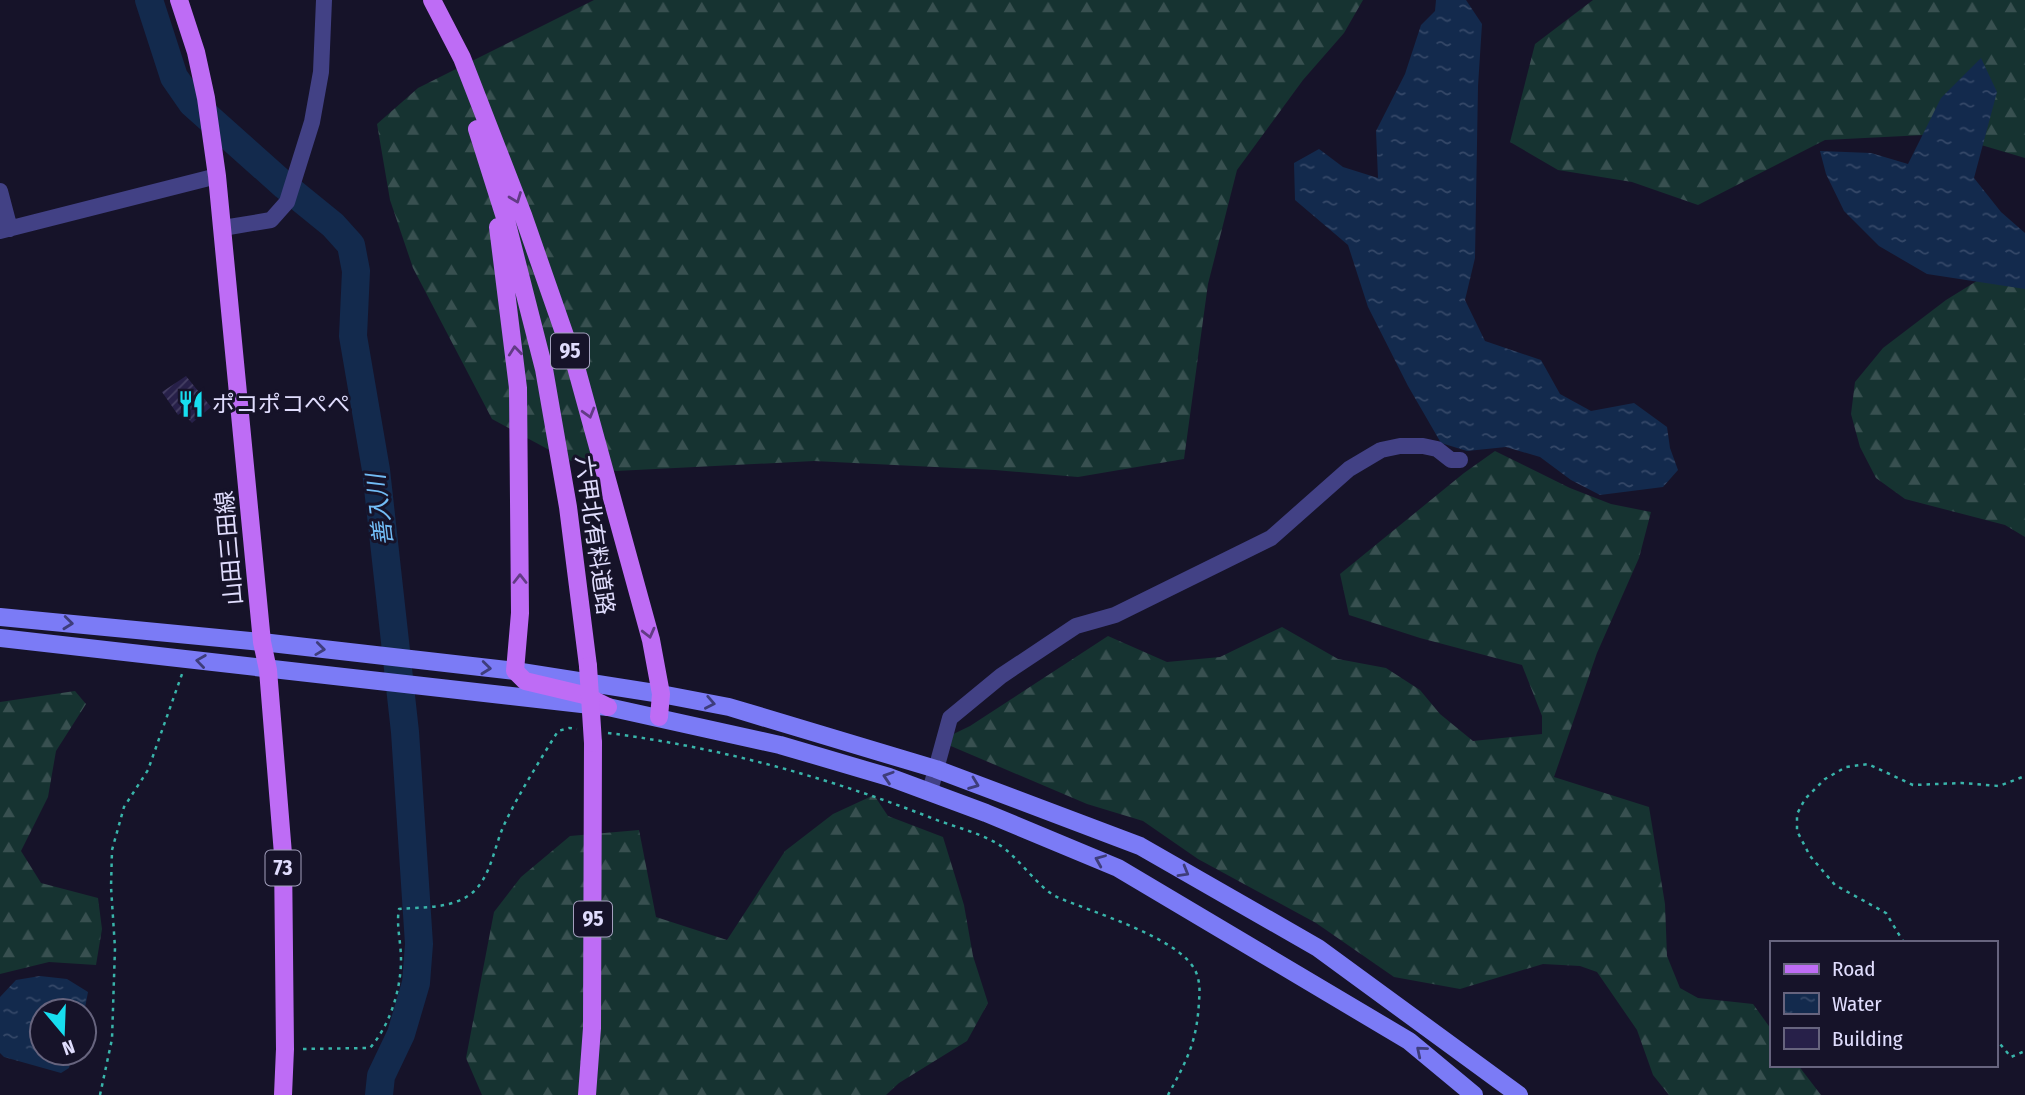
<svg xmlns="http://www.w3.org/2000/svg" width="2025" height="1095" font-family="'Fira Sans Condensed','Noto Sans JP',sans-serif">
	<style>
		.forest { fill: url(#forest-firs) }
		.water { fill: url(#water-ripples) }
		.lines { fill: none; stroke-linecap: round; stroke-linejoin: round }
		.river { stroke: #132a4d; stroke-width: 28 }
		.building { fill: url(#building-hatch) }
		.path { stroke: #39b4aa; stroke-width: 2.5; stroke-dasharray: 3.5 5; stroke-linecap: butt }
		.street { stroke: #424185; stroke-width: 16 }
		.secondary { stroke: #7b7bf6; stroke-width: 18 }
		.primary { stroke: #be6cf5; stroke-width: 18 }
		.primary-bridge { stroke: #be6cf5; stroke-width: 18 }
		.oneway { stroke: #623b85 }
		.oneway2 { stroke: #3e3d7b }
		.labels { text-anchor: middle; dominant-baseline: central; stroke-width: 6; stroke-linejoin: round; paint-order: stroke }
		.shield { fill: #161329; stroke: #a3a0bd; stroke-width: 2 }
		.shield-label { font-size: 21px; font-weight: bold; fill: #e0ddfd }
		.poi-label { font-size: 23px; fill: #e0ddfd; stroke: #161329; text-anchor: start }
		.street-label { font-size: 23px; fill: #e0ddfd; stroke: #161329 }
		.water-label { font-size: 24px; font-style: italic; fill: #72bcf5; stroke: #161329 }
	</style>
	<defs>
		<pattern id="forest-firs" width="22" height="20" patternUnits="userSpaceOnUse" patternTransform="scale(1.75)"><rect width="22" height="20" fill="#163331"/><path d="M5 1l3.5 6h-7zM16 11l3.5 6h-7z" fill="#385050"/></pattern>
		<pattern id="water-ripples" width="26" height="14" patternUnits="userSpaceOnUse" patternTransform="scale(1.75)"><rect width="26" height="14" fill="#132a4d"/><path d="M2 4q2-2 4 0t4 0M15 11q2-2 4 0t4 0" fill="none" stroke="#354868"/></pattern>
		<pattern id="building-hatch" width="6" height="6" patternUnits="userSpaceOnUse" patternTransform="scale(1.75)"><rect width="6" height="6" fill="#272049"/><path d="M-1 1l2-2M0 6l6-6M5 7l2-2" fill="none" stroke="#464064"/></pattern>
	</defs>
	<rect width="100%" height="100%" fill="#161329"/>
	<path class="forest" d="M 594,0 L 1363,0 L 1344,33 L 1303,80 L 1237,170 L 1208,284 L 1184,459 L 1078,477 L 995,470 L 814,461 L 616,471 L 568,460 L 492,419 L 413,268 L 390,200 L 377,124 L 418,88 Z
		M 1593,0 L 2025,0 L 2025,158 L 1944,134 L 1825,140 L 1698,205 L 1632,182 L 1558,170 L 1510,142 L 1535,44 Z
		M 2025,235 L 2025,537 L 2005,525 L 1905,499 L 1876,478 L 1860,447 L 1851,414 L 1855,382 L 1883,348 L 1946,300 L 2014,258 Z
		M 1495,451 L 1570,488 L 1611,504 L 1651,512 L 1639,558 L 1597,653 L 1554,777 L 1649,807 L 1665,904 L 1667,956 L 1680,988 L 1698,998 L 1753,1004 L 1771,1029 L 1771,1065 L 1798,1065 L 1821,1095 L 1669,1095 L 1653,1075 L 1637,1030 L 1597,972 L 1580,966 L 1543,964 L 1460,989 L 1394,977 L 1316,923 L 1198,859 L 1143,821 L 1087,804 L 939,741 L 970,726 L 1108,636 L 1167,662 L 1220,657 L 1282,627 L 1338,659 L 1386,668 L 1420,690 L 1440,714 L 1473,741 L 1542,734 L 1542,716 L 1522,665 L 1420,638 L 1349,615 L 1340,574 L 1464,473 Z
		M 75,691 L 86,704 L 56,751 L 48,797 L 21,851 L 41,883 L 98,898 L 102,929 L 96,965 L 49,962 L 0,974 L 0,702 Z
		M 874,795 L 888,816 L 943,837 L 964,905 L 973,956 L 988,1003 L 967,1041 L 899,1083 L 886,1095 L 482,1095 L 466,1058 L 494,912 L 521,877 L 570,836 L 639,830 L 656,917 L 727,940 L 785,851 L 833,814 Z"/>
	<path class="water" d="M 1436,0 L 1466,0 L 1482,24 L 1478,86 L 1475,258 L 1465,300 L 1485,341 L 1541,360 L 1560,394 L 1591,411 L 1634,403 L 1667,427 L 1670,448 L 1678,470 L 1663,487 L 1600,495 L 1571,480 L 1540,457 L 1506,447 L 1467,451 L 1441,443 L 1408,386 L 1368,307 L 1348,245 L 1295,200 L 1294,163 L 1319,149 L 1343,167 L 1378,178 L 1376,131 L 1405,74 L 1421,25 L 1435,11 Z
		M 1981,58 L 1997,92 L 1974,178 L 2001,212 L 2025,233 L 2025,289 L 1927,274 L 1879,246 L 1844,211 L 1826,174 L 1820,151 L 1871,153 L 1908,164 L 1941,98 Z
		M 40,976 L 67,979 L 88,992 L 84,1013 L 84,1011 L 42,1011 L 42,1053 L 73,1053 L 69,1068 L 61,1073 L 4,1057 L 0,1053 L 0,997 L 16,980 Z"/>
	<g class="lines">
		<path class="river" d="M 149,0 L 174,77 L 192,103 L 285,186 L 333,225 L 351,245 L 356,271 L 353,336 L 376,470 L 405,732 L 419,944 L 416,983 L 401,1034 L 381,1076 L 379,1095"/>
	</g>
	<path class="building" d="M 186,376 L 211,407 L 192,423 L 182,412 L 178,415 L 162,392 Z"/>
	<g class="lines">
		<path class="path" d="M 608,733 C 717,747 827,777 929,817 C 951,826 978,832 998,844 C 1019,857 1038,888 1057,897 C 1091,912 1178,937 1195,970 C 1200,980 1200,991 1199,1001 C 1197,1042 1187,1060 1168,1095
			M 1904,943 L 1886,913 L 1835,885 L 1810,856 L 1797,831 L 1797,814 L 1805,799 L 1825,779 L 1846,767 L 1868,764 L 1913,785 L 1962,783 L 1999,786 L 2025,776
			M 1995,1038 L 2011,1057 L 2025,1051
			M 303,1049 L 370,1048 C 390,1025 401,990 401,959 C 401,942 396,925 399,909 C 423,907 452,909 472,893 C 491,877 494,847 504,825 C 519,793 539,762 558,731 L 569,728 L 577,729
			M 100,1095 L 112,1039 L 115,948 L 111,887 L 112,850 L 124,807 L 148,770 L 182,674"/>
		<path class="street" d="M 0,191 L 10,229
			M 223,228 L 271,220 L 287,202 L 312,122 L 321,72 L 324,0
			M 0,231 L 217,176
			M 930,791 L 950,718 L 1001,676 L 1076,626 L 1115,615 L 1271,538 L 1349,469 L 1381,450 L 1400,446 L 1423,446 L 1437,449 L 1451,460 L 1460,460"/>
		<path class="secondary" d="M 0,617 L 262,642 L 515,671 L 661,694 L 729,707 L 936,769 L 1140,846 L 1318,948 L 1519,1095
			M 0,638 L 608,707 L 780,745 L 889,777 L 986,813 L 1118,868 L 1409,1041 L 1474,1095"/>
		<path class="primary" d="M 179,0 L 196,52 L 206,98 L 217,176 L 262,642 L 268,670 L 283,854 L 285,1049 L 283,1095
			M 432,0 L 462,58 L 523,215 L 576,367 L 651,640 L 661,694 L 659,717
			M 477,129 L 507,224 L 544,369 L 568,507 L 588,666
			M 498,227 L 518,388 L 520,613 L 515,671 L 525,681 L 584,695 L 608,707
			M 587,1095 L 592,1028 L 593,743"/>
		<path class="primary-bridge" d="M 588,666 L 593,743"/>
	</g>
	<defs><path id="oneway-chevron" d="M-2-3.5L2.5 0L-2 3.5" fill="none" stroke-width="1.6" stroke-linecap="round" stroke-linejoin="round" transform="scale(1.75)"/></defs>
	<g class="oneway">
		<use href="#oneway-chevron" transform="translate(516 198) rotate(69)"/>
		<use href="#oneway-chevron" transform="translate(515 351) rotate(-96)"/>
		<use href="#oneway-chevron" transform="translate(589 413) rotate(74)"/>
		<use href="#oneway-chevron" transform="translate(520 579) rotate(-90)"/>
		<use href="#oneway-chevron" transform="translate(649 633) rotate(76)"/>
	</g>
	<g class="oneway2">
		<use href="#oneway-chevron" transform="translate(68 623) rotate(6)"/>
		<use href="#oneway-chevron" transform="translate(320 649) rotate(7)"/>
		<use href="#oneway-chevron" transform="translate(201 661) rotate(-172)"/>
		<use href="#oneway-chevron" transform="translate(486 668) rotate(6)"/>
		<use href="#oneway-chevron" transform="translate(710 703) rotate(11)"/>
		<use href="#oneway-chevron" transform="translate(888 777) rotate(-162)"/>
		<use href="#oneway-chevron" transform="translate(974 784) rotate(21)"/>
		<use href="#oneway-chevron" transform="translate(1100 860) rotate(-157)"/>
		<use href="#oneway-chevron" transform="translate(1184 872) rotate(30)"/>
		<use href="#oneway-chevron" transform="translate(1421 1051) rotate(-140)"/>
	</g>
	<defs>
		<symbol id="restaurant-bare" viewBox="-9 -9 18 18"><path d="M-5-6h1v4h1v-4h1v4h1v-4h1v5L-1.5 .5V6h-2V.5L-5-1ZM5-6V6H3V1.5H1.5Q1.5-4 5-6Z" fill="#17deef" stroke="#161329" stroke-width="2.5" paint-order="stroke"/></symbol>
	</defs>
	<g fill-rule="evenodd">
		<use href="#restaurant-bare" x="172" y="385" width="38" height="38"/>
	</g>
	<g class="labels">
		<g class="shield">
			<rect x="551" y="333.5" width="38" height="35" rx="5"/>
			<rect x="265.5" y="850.5" width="35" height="35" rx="5"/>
			<rect x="574" y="901.5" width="38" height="35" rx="5"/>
		</g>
		<g class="shield-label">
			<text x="570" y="351">95</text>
			<text x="283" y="868">73</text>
			<text x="593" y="919">95</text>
		</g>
		<g class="poi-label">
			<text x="212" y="404">ポコポコぺぺ</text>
		</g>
		<g class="street-label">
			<text transform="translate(595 535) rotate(82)">六甲北有料道路</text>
			<text transform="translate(229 548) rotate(-95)">山田三田線</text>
		</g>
		<g class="water-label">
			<text transform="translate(380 510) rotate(-97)">善入川</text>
		</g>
	</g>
	<rect x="1770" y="941" width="228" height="126" fill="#161329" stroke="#67647e" stroke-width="2"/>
	<rect x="1784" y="964" width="35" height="10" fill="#be6cf5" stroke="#67647e" stroke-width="2"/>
	<text x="1832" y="976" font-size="21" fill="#e0ddfd">Road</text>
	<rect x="1784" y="993" width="35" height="21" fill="url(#water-ripples)" stroke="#67647e" stroke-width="2"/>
	<text x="1832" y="1011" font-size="21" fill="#e0ddfd">Water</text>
	<rect x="1784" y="1028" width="35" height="21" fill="#272049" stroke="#67647e" stroke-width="2"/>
	<text x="1832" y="1046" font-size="21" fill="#e0ddfd">Building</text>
	<g transform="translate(63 1032) rotate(161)"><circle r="33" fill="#161329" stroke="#67647e" stroke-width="2"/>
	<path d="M0-5L12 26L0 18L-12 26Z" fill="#17deef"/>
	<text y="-10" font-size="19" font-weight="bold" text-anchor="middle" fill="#e0ddfd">N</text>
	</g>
</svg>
